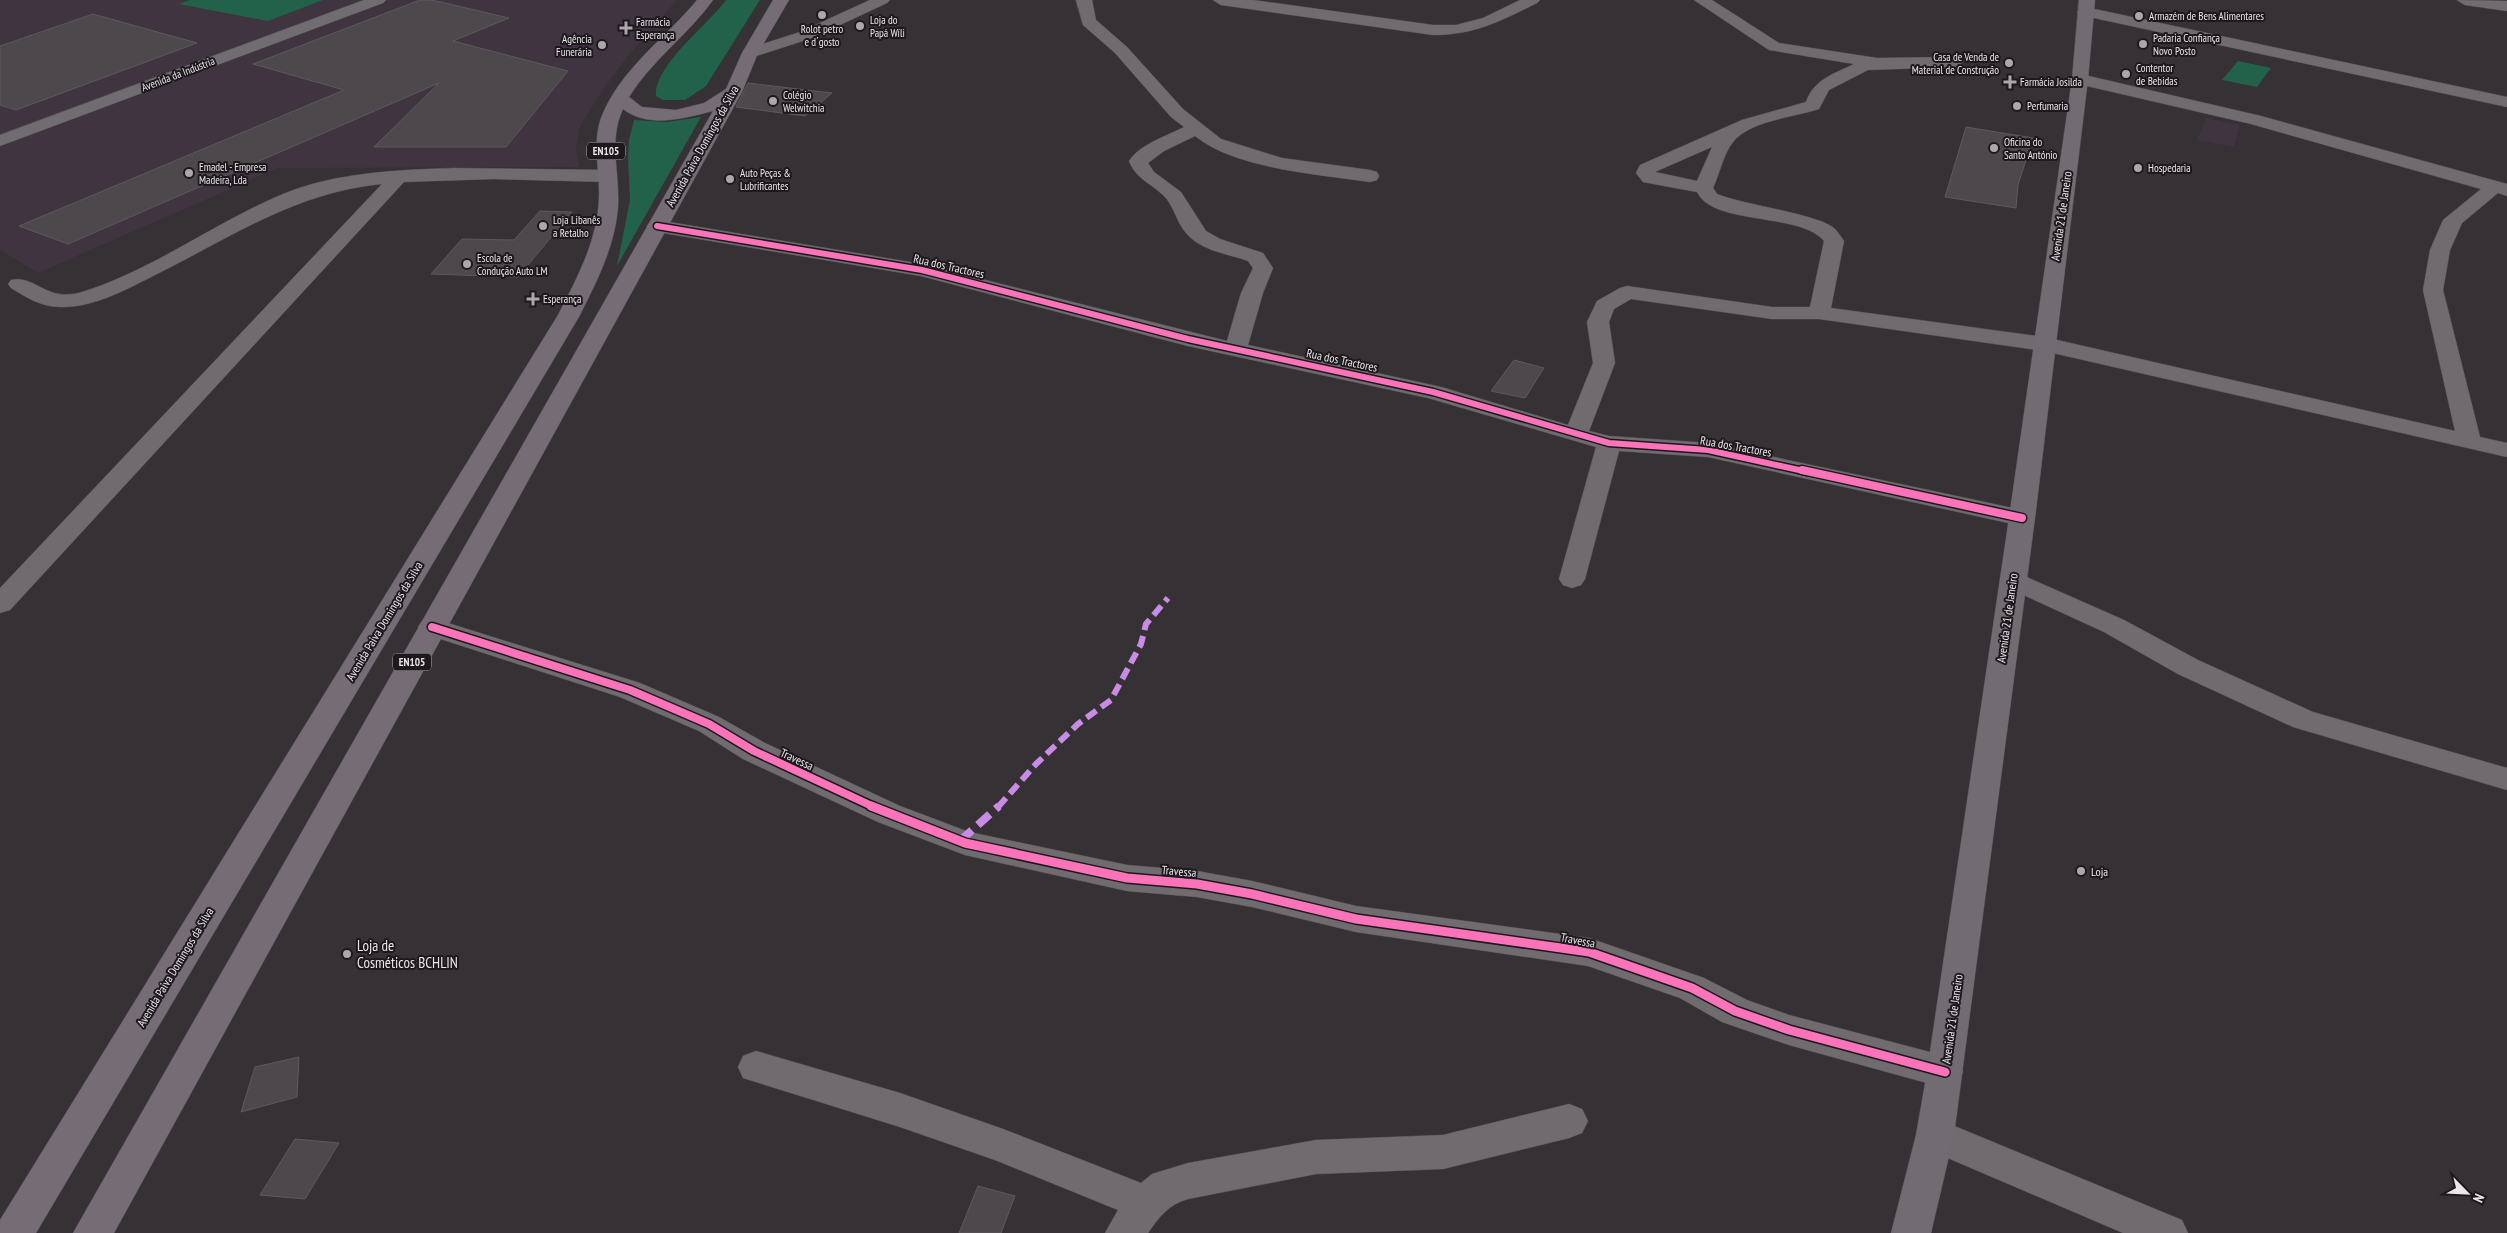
<svg xmlns="http://www.w3.org/2000/svg" width="2507" height="1233" font-family="'PT Sans Narrow',sans-serif">
	<style>
		.built { fill: #3f343f }
		.green { fill: #23624a }
		.building { fill: #4c484c; stroke: #5d595d }
		.lines { fill: none; stroke-linecap: round; stroke-linejoin: round }
		.street-casing { stroke: #524f52; stroke-width: 1 }
		.secondary-casing { stroke: #524f52; stroke-width: 1 }
		.primary-casing { stroke: #524f52; stroke-width: 1 }
		.street { fill: #6f6b6f; fill-rule: evenodd }
		.secondary { fill: #716c72; fill-rule: evenodd }
		.primary { fill: #756c76; fill-rule: evenodd }
		.quiet-far1 { stroke: #ca8be6; stroke-width: 6; stroke-dasharray: 12 6; stroke-linecap: butt }
		.quiet { stroke: #ca8be6; stroke-width: 8; stroke-dasharray: 16 8; stroke-linecap: butt }
		.cycleway-far2-casing { stroke: #1c181c; stroke-width: 9 }
		.cycleway-far1-casing { stroke: #1c181c; stroke-width: 11 }
		.cycleway-casing { stroke: #1c181c; stroke-width: 12 }
		.cycleway-far2 { stroke: #fb73b8; stroke-width: 6 }
		.cycleway-far1 { stroke: #fb73b8; stroke-width: 8 }
		.cycleway { stroke: #fb73b8; stroke-width: 9 }
		.poi-dot { fill: #aba7ab; stroke: #1c181c; stroke-width: 2 }
		.labels { text-anchor: middle; dominant-baseline: central; stroke-width: 4; stroke-linejoin: round; paint-order: stroke }
		.far-poi-label { font-size: 11px; fill: #ebe6eb; stroke: #1c181c; text-anchor: start }
		.far-street-label { font-size: 11px; fill: #ebe6eb; stroke: #1c181c }
		.shield { fill: #1c181c; stroke: #ada8ad; stroke-width: 1 }
		.shield-label { font-size: 11px; font-weight: bold; fill: #ebe6eb }
		.street-label { font-size: 12px; fill: #ebe6eb; stroke: #1c181c }
		.poi-label { font-size: 12px; fill: #ebe6eb; stroke: #1c181c; text-anchor: start }
		.near-poi-label { font-size: 15px; fill: #ebe6eb; stroke: #1c181c; text-anchor: start }
	</style>
	<rect width="100%" height="100%" fill="#353135"/>
	<path class="built" d="M 0,0 L 677,0 L 627,57 L 600,94 L 580,127 L 576,149 L 579,167 L 278,168 L 38,273 L 0,250 Z
		M 2206,118 L 2240,125 L 2234,147 L 2197,140 Z"/>
	<path class="green" d="M 190,0 L 323,0 L 268,21 L 179,4 Z
		M 726,0 L 760,0 L 706,86 L 685,100 L 663,100 L 656,96 C 654,65 709,24 726,0 Z
		M 2238,61 L 2271,68 L 2257,87 L 2222,80 Z
		M 701,117 L 617,266 L 630,200 L 628,158 L 629,140 L 634,120 L 667,122 Z"/>
	<path class="building" d="M 420,0 L 432,0 L 509,18 L 453,41 L 568,71 L 506,147 L 374,147 L 439,83 L 68,244 L 19,226 L 344,90 L 253,64 Z
		M 93,14 L 197,43 L 16,110 L 0,105 L 0,46 Z
		M 748,83 L 832,93 L 805,116 L 736,107 Z
		M 1966,127 L 2033,138 L 2018,185 L 2016,208 L 1945,197 Z
		M 540,211 L 572,212 L 518,277 L 431,274 L 462,239 L 514,240 Z
		M 1514,360 L 1544,368 L 1525,398 L 1491,391 Z
		M 299,1057 L 297,1097 L 241,1112 L 255,1067 Z
		M 295,1139 L 339,1143 L 305,1199 L 260,1195 Z
		M 978,1186 L 1015,1196 L 1001,1233 L 959,1233 Z"/>
	<g class="lines">
		<defs>
			<path id="street" d="M 870,0 L 890,0 L 887,3 L 812,38 L 750,58 L 742,53 L 744,50 L 800,32 Z
				M 1076,0 L 1092,0 L 1096,20 L 1127,47 L 1183,109 L 1221,139 L 1282,158 L 1370,170 L 1377,172 L 1379,176 L 1377,180 L 1370,182 C 1318,174 1236,169 1195,136 L 1164,151 L 1148,163 L 1154,172 L 1181,192 L 1206,231 L 1220,239 L 1263,253 L 1273,268 L 1263,293 L 1248,345 L 1441,387 L 1568,425 L 1593,363 L 1587,322 L 1597,301 L 1620,288 L 1627,286 L 1772,307 L 1810,307 L 1824,241 C 1801,212 1713,226 1697,192 L 1643,182 L 1636,173 L 1640,165 L 1742,120 L 1806,102 C 1814,79 1834,74 1854,64 L 1769,50 L 1694,0 L 1712,0 L 1779,43 L 1877,58 L 1955,57 L 1963,62 L 1955,67 L 1868,70 L 1829,90 L 1819,109 C 1795,117 1749,121 1733,142 C 1723,155 1720,173 1713,188 L 1717,194 C 1743,205 1819,214 1835,229 C 1838,232 1841,237 1844,241 L 1831,308 L 2044,337 L 2455,431 L 2423,290 L 2430,250 L 2443,220 L 2481,189 L 2251,124 L 2074,83 L 2072,79 L 2074,75 L 2080,74 L 2261,116 L 2507,184 L 2507,196 L 2498,193 L 2462,223 L 2450,250 L 2443,290 L 2480,437 L 2507,443 L 2507,457 L 2044,351 L 1819,319 L 1772,319 L 1631,299 L 1614,309 L 1609,322 L 1615,363 L 1589,431 L 1609,436 L 1708,443 L 2022,510 L 2031,513 L 2035,518 L 2031,523 L 2022,526 L 1708,457 L 1619,451 L 1585,579 L 1581,585 L 1572,588 L 1563,585 L 1559,579 L 1596,447 L 1428,398 L 1188,346 L 921,276 L 657,232 L 650,230 L 647,226 L 650,222 L 657,220 L 922,264 L 1227,341 L 1241,293 L 1253,268 L 1248,261 C 1226,253 1198,251 1183,229 C 1176,219 1173,205 1164,196 C 1151,183 1136,179 1129,161 C 1140,144 1167,136 1184,127 L 1171,117 L 1115,53 L 1083,25 ZM 1712,147 L 1697,181 L 1655,172 Z
				M 1213,0 L 1253,0 L 1433,25 L 1456,25 L 1483,18 L 1520,0 L 1540,0 L 1537,3 C 1501,21 1474,35 1433,35 L 1221,5 Z
				M 2085,7 L 2507,97 L 2507,107 L 2080,15 L 2077,12 Z
				M 454,168 L 608,170 L 615,172 L 617,176 L 615,180 L 608,182 L 493,179 L 404,182 L 10,610 L 0,613 L 0,588 L 382,184 C 297,192 233,236 159,273 C 129,288 94,308 60,307 C 41,307 26,297 11,288 L 8,284 L 11,280 C 35,274 46,303 82,292 C 151,271 216,222 283,194 C 337,172 398,170 454,168 Z
				M 2013,571 L 2124,620 L 2198,660 L 2313,712 L 2507,768 L 2507,790 L 2293,727 L 2178,674 L 2104,632 L 2004,586 L 2000,580 L 2004,574 Z
				M 432,618 L 640,683 L 719,717 L 765,743 L 900,806 L 969,832 L 1127,865 L 1197,871 L 1252,881 L 1356,906 L 1589,938 L 1704,978 L 1747,1000 L 1789,1015 L 1945,1056 L 1958,1061 L 1963,1072 L 1958,1083 L 1945,1088 L 1789,1045 L 1722,1022 L 1680,998 L 1588,966 L 1356,932 L 1252,907 L 1197,897 L 1127,891 L 965,855 L 878,822 L 743,759 L 699,731 L 620,697 L 422,633 L 418,627 L 422,621 Z
				M 756,1051 L 900,1093 L 1003,1129 L 1141,1183 L 1152,1174 L 1188,1163 L 1316,1140 L 1443,1135 L 1569,1104 L 1582,1109 L 1588,1121 L 1582,1133 L 1569,1138 L 1443,1169 L 1316,1174 L 1188,1199 C 1169,1204 1159,1217 1148,1233 L 1105,1233 L 1118,1210 L 995,1160 L 900,1127 L 743,1078 L 738,1067 L 743,1056 Z
				M 1935,1118 L 2182,1220 L 2188,1233 L 2123,1233 L 1922,1147 L 1916,1135 L 1922,1123 Z"/>
			<path id="secondary" d="M 364,0 L 386,0 L 383,3 L 0,146 L 0,135 Z
				M 2079,0 L 2095,0 L 2088,79 L 2035,518 L 1954,1135 L 1931,1233 L 1891,1233 L 1916,1135 L 1927,1072 L 2009,518 L 2072,79 Z
				M 2457,0 L 2507,1 L 2507,11 L 2465,5 Z"/>
			<path id="primary" d="M 697,0 L 713,0 C 688,35 652,60 629,97 L 642,107 L 676,110 L 704,103 L 726,89 L 742,53 L 773,0 L 789,0 L 758,53 L 742,92 L 114,1233 L 73,1233 L 713,111 C 685,118 648,129 623,109 C 608,141 620,173 618,207 C 615,246 597,281 580,315 L 36,1233 L 0,1233 L 0,1220 L 558,315 C 577,278 598,240 599,197 C 600,171 592,143 601,118 C 620,69 665,39 697,0 Z"/>
		</defs>
		<use href="#street" class="street-casing"/>
		<use href="#secondary" class="secondary-casing"/>
		<use href="#primary" class="primary-casing"/>
		<use href="#street" class="street"/>
		<use href="#secondary" class="secondary"/>
		<use href="#primary" class="primary"/>
		<path class="quiet-far1" d="M 998,807 L 1036,764 L 1078,724 L 1111,700 L 1141,644 L 1146,624 L 1168,598"/>
		<path class="quiet" d="M 960,841 L 999,806"/>
		<defs>
			<path id="cycleway-far2" d="M 657,226 L 922,270 L 1188,339 L 1433,392 L 1609,443 L 1708,450 L 1808,472"/>
			<path id="cycleway-far1" d="M 1802,470 L 2022,518
				M 432,627 L 630,690 L 709,724 L 754,751 L 874,807"/>
			<path id="cycleway" d="M 871,806 L 965,843 L 1127,878 L 1197,884 L 1252,894 L 1356,919 L 1589,952 L 1692,988 L 1735,1011 L 1789,1030 L 1945,1072"/>
		</defs>
		<use href="#cycleway-far2" class="cycleway-far2-casing"/>
		<use href="#cycleway-far1" class="cycleway-far1-casing"/>
		<use href="#cycleway" class="cycleway-casing"/>
		<use href="#cycleway-far2" class="cycleway-far2"/>
		<use href="#cycleway-far1" class="cycleway-far1"/>
		<use href="#cycleway" class="cycleway"/>
	</g>
	<g class="poi-dot">
		<circle cx="822" cy="15" r="5"/>
		<circle cx="2139" cy="16" r="5"/>
		<circle cx="860" cy="26" r="5"/>
		<path d="M623.5 20.5h5v5h5v5h-5v5h-5v-5h-5v-5h5z"/>
		<circle cx="2143" cy="44" r="5"/>
		<circle cx="602" cy="45" r="5"/>
		<circle cx="2009" cy="63" r="5"/>
		<circle cx="2126" cy="74" r="5"/>
		<path d="M2007.5 74.5h5v5h5v5h-5v5h-5v-5h-5v-5h5z"/>
		<circle cx="773" cy="101" r="5"/>
		<circle cx="2017" cy="106" r="5"/>
		<circle cx="1994" cy="148" r="5"/>
		<circle cx="2138" cy="168" r="5"/>
		<circle cx="189" cy="173" r="5"/>
		<circle cx="730" cy="179" r="5"/>
		<circle cx="543" cy="226" r="5"/>
		<circle cx="467" cy="264" r="5"/>
		<path d="M530.5 291.5h5v5h5v5h-5v5h-5v-5h-5v-5h5z"/>
		<circle cx="2081" cy="871" r="5"/>
		<circle cx="347" cy="954" r="5"/>
	</g>
	<g class="labels">
		<g class="far-poi-label">
			<text x="2149" y="16">Armazém de Bens Alimentares</text>
			<text x="870" y="20">Loja do<tspan x="870" dy="13">Papá Wíli</tspan></text>
			<text x="636" y="22">Farmácia<tspan x="636" dy="13">Esperança</tspan></text>
			<text x="822" y="29" text-anchor="middle">Rolot petro<tspan x="822" dy="13">e d´gosto</tspan></text>
			<text x="2153" y="38">Padaria Confiança<tspan x="2153" dy="13">Novo Posto</tspan></text>
			<text x="592" y="39" text-anchor="end">Agência<tspan x="592" dy="13">Funerária</tspan></text>
			<text x="1999" y="57" text-anchor="end">Casa de Venda de<tspan x="1999" dy="13">Material de Construção</tspan></text>
			<text x="2136" y="68">Contentor<tspan x="2136" dy="13">de Bebidas</tspan></text>
			<text x="2020" y="82">Farmácia Josilda</text>
			<text x="783" y="95">Colégio<tspan x="783" dy="13">Welwitchia</tspan></text>
			<text x="2027" y="106">Perfumaria</text>
			<text x="2004" y="142">Oficina do<tspan x="2004" dy="13">Santo António</tspan></text>
			<text x="199" y="167">Emadel - Empresa<tspan x="199" dy="13">Madeira, Lda</tspan></text>
			<text x="2148" y="168">Hospedaria</text>
			<text x="740" y="173">Auto Peças &amp;<tspan x="740" dy="13">Lubrificantes</tspan></text>
			<text x="553" y="220">Loja Libanês<tspan x="553" dy="13">a Retalho</tspan></text>
			<text x="477" y="258">Escola de<tspan x="477" dy="13">Condução Auto LM</tspan></text>
			<text x="543" y="299">Esperança</text>
		</g>
		<g class="far-street-label">
			<text transform="translate(178 74) rotate(-21)">Avenida da Indústria</text>
		</g>
		<g class="shield">
			<rect x="587" y="142.5" width="38" height="17" rx="4"/>
			<rect x="393" y="653.5" width="38" height="17" rx="4"/>
		</g>
		<g class="shield-label">
			<text x="606" y="151">EN105</text>
			<text x="412" y="662">EN105</text>
		</g>
		<g class="street-label">
			<text transform="translate(702 146) rotate(-61)">Avenida Paiva Domingos da Silva</text>
			<text transform="translate(2061 216) rotate(-82)">Avenida 21 de Janeiro</text>
			<text transform="translate(949 266) rotate(13)">Rua dos Tractores</text>
			<text transform="translate(1342 360) rotate(12)">Rua dos Tractores</text>
			<text transform="translate(1736 446) rotate(10)">Rua dos Tractores</text>
			<text transform="translate(2007 618) rotate(-82)">Avenida 21 de Janeiro</text>
			<text transform="translate(384 621) rotate(-59)">Avenida Paiva Domingos da Silva</text>
			<text transform="translate(797 759) rotate(25)">Travessa</text>
			<text transform="translate(1179 871) rotate(5)">Travessa</text>
			<text transform="translate(1578 940) rotate(11)">Travessa</text>
			<text transform="translate(175 967) rotate(-59)">Avenida Paiva Domingos da Silva</text>
			<text transform="translate(1952 1019) rotate(-82)">Avenida 21 de Janeiro</text>
		</g>
		<g class="poi-label">
			<text x="2091" y="871">Loja</text>
		</g>
		<g class="near-poi-label">
			<text x="357" y="945">Loja de<tspan x="357" dy="17">Cosméticos BCHLIN</tspan></text>
		</g>
	</g>
	<g transform="translate(2467 1193) rotate(114)" stroke="#1c181c" stroke-width="4" paint-order="stroke">
	<path d="M0-4L9 19L0 12L-9 19Z" fill="#ebe6eb"/>
	<text y="-8" font-size="14" font-weight="bold" text-anchor="middle" fill="#ebe6eb">N</text>
	</g>
</svg>
